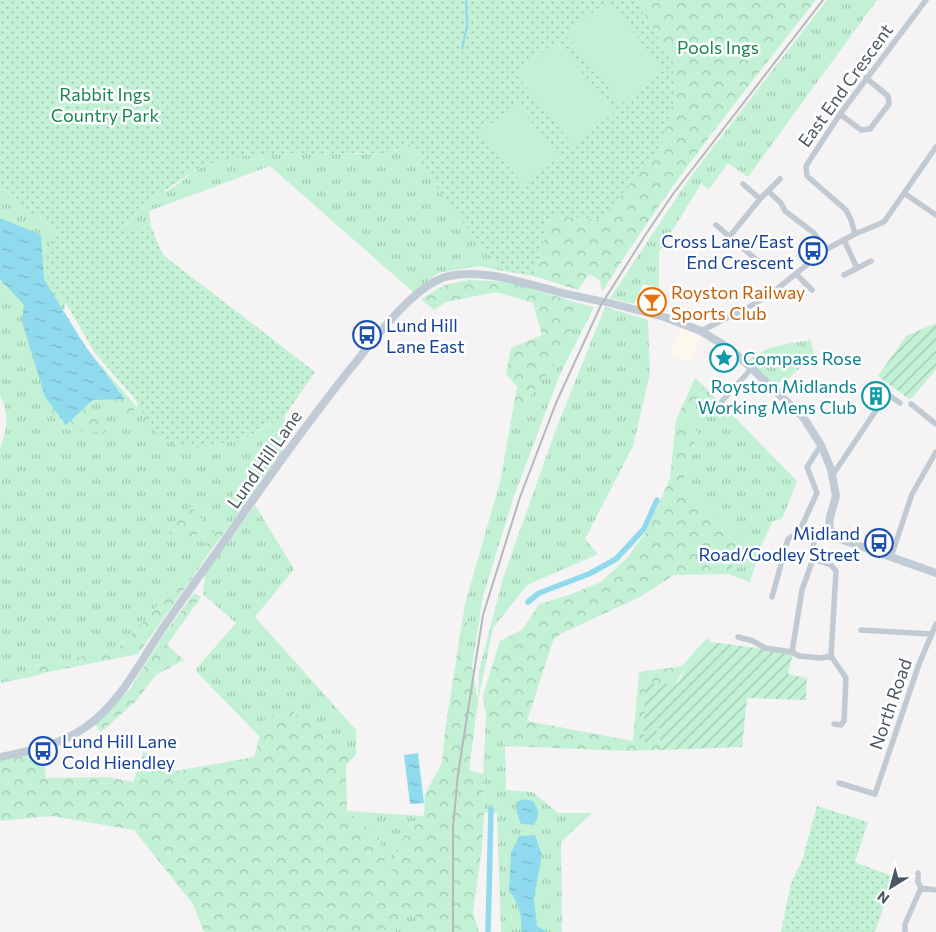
<svg xmlns="http://www.w3.org/2000/svg" width="936" height="932" font-family="Commissioner,sans-serif">
	<style>
		.commercial { fill: #fdf9ef }
		.grass { fill: url(#grass-tufts) }
		.forest { fill: url(#forest-crowns) }
		.park { fill: url(#park-dots) }
		.garden { fill: url(#garden-furrows) }
		.pitch { fill: #c3f1d5 }
		.water { fill: url(#water-ripples) }
		.lines { fill: none; stroke-linecap: round; stroke-linejoin: round }
		.stream { stroke: #90daee; stroke-width: 2 }
		.canal { stroke: #90daee; stroke-width: 5.5 }
		.street { stroke: #c1cad2; stroke-width: 5.5 }
		.secondary { stroke: #c1cbd6; stroke-width: 8 }
		.rail { stroke: #b5b8bd; stroke-width: 2 }
		.labels { text-anchor: middle; dominant-baseline: central; stroke-width: 5; stroke-linejoin: round; paint-order: stroke }
		.park-label { font-size: 18px; fill: #17864f; stroke: #fff }
		.street-label { font-size: 18px; fill: #4a5661; stroke: #fff }
		.transit-label { font-size: 18px; fill: #164399; stroke: #fff; text-anchor: end }
		.food-label { font-size: 18px; fill: #c56008; stroke: #fff; text-anchor: start }
		.culture-label { font-size: 18px; fill: #0d838f; stroke: #fff; text-anchor: start }
	</style>
	<defs>
		<pattern id="grass-tufts" width="24" height="20" patternUnits="userSpaceOnUse" patternTransform="scale(1.25)"><rect width="24" height="20" fill="#c3f1d5"/><path d="M3 7l-1-3M5 7V3M7 7l1-3M15 17l-1-3M17 17v-4M19 17l1-3" fill="none" stroke="#a0c6b0"/></pattern>
		<pattern id="forest-crowns" width="20" height="18" patternUnits="userSpaceOnUse" patternTransform="scale(1.25)"><rect width="20" height="18" fill="#c3f1d5"/><path d="M2 6a3 3 0 1 1 6 0M12 15a3 3 0 1 1 6 0" fill="none" stroke="#a0c6b0"/></pattern>
		<pattern id="park-dots" width="8" height="8" patternUnits="userSpaceOnUse" patternTransform="scale(1.25)"><rect width="8" height="8" fill="#c3f1d5"/><path d="M2 2h.1M6 6h.1" fill="none" stroke="#a0c6b0" stroke-width="1.8" stroke-linecap="round"/></pattern>
		<pattern id="garden-furrows" width="10" height="10" patternUnits="userSpaceOnUse" patternTransform="scale(1.25)"><rect width="10" height="10" fill="#c3f1d5"/><path d="M-1 1l2-2M0 10L10 0M9 11l2-2" fill="none" stroke="#a0c6b0"/></pattern>
		<pattern id="water-ripples" width="26" height="14" patternUnits="userSpaceOnUse" patternTransform="scale(1.25)"><rect width="26" height="14" fill="#90daee"/><path d="M2 4q2-2 4 0t4 0M15 11q2-2 4 0t4 0" fill="none" stroke="#78b4c4"/></pattern>
	</defs>
	<rect width="100%" height="100%" fill="#f5f3f3"/>
	<path class="commercial" d="M 643,284 L 659,288 L 666,300 L 662,313 L 634,304 Z
		M 681,328 L 701,338 L 688,363 L 669,353 Z"/>
	<path class="grass" d="M 827,0 L 877,0 L 748,177 L 728,163 L 709,189 L 701,184 L 659,252 L 659,288 L 643,284 L 634,304 L 610,298 L 691,176 Z
		M 410,144 L 449,204 L 503,271 L 478,266 L 438,273 L 413,292 L 270,166 L 149,211 L 151,227 L 118,231 C 131,218 143,204 158,195 C 163,192 170,190 175,186 C 182,182 188,175 196,170 C 245,143 331,156 387,153 L 394,152 Z
		M 0,188 C 10,198 20,207 32,214 C 40,218 46,220 53,226 L 65,302 L 65,308 L 61,311 L 0,221 Z
		M 0,276 L 22,305 L 68,352 L 80,407 L 87,400 L 109,397 L 134,410 L 138,405 L 151,427 L 202,448 L 248,437 L 272,423 L 275,453 L 244,485 L 251,497 L 230,525 L 219,524 L 202,553 L 209,553 L 197,571 L 178,581 L 146,619 L 117,649 L 29,667 L 30,677 L 0,683 L 0,448 C 8,428 9,414 0,395 Z
		M 581,304 L 594,307 L 560,374 L 514,496 L 483,596 L 472,666 L 461,662 L 470,604 L 465,604 L 500,482 L 511,421 L 565,350 Z
		M 605,307 L 648,320 L 650,374 L 633,446 L 585,539 L 598,554 L 527,585 L 493,628 L 478,701 L 479,671 L 503,578 L 555,432 Z
		M 811,340 L 814,355 L 788,379 L 785,377 L 773,388 L 746,363 C 764,345 787,344 811,340 Z
		M 704,386 L 797,481 L 782,519 L 773,521 L 762,544 L 750,582 L 728,574 L 748,541 L 711,516 L 681,487 L 698,432 L 688,426 Z
		M 255,505 L 294,569 L 255,617 L 356,730 L 356,755 L 324,735 L 265,718 L 260,737 L 195,670 L 236,623 L 203,594 L 205,574 Z
		M 486,716 L 505,746 L 506,790 L 533,792 L 558,813 L 592,813 L 561,842 L 562,932 L 501,932 L 497,813 L 484,813 L 483,774 Z
		M 347,811 L 424,816 L 410,825 L 391,898 Z
		M 414,909 L 418,932 L 396,932 L 396,924 Z"/>
	<path class="forest" d="M 636,0 L 816,0 C 741,95 666,189 602,292 L 600,280 L 589,274 L 578,290 L 534,276 L 550,216 L 673,64 Z
		M 0,220 L 91,354 L 136,406 L 134,410 L 126,417 L 109,397 L 96,392 L 80,407 L 107,425 L 106,434 L 65,429 L 50,413 L 68,352 L 22,305 L 0,276 Z
		M 469,280 L 510,282 L 581,304 L 565,350 L 511,421 L 517,387 L 506,374 L 511,348 L 542,335 L 533,303 L 496,292 L 446,302 L 434,310 L 421,299 L 445,285 Z
		M 695,378 L 704,386 L 688,426 L 698,432 L 681,487 L 711,516 L 748,541 L 728,574 L 674,575 L 640,597 L 560,634 L 553,641 L 527,721 L 633,741 L 639,672 L 682,666 L 707,638 L 711,642 L 686,668 L 679,677 L 656,727 L 659,727 L 661,750 L 628,751 L 505,746 L 486,716 L 483,695 L 500,641 L 523,629 L 539,604 L 572,594 L 601,582 L 628,557 L 646,532 L 670,479 L 676,420 Z
		M 285,414 L 283,451 L 251,497 L 244,485 L 275,453 L 272,423 Z
		M 191,506 L 202,519 L 194,543 L 169,533 L 177,518 Z
		M 219,524 L 230,525 L 209,553 L 201,553 Z
		M 197,571 L 138,654 L 48,672 L 27,678 L 25,668 L 117,649 L 146,619 L 178,581 Z
		M 194,593 L 201,597 L 167,645 L 184,660 L 156,675 L 135,702 L 101,732 L 95,724 L 130,689 L 163,636 Z
		M 465,604 L 470,604 L 461,662 L 472,666 L 478,701 L 469,770 L 483,774 L 484,817 L 482,848 L 473,912 L 479,932 L 418,932 L 414,909 L 396,924 L 396,932 L 204,932 L 193,904 L 134,830 L 51,816 L 0,821 L 0,761 L 43,751 L 46,778 L 108,777 L 133,782 L 141,763 L 143,751 L 176,771 L 254,757 L 265,718 L 289,709 L 324,735 L 356,755 L 346,765 L 347,811 L 380,838 L 391,895 L 394,855 L 410,825 L 424,816 L 425,794 L 442,763 L 445,731 Z"/>
	<path class="park" d="M 0,0 L 636,0 L 673,64 L 673,102 L 661,145 L 601,220 L 550,216 L 534,276 L 503,271 L 448,205 L 410,144 L 390,153 L 293,153 L 247,156 L 218,161 L 195,170 L 157,196 L 141,208 L 119,230 L 151,227 L 163,255 L 315,372 L 286,414 L 248,437 L 202,448 L 178,446 L 161,437 L 150,427 L 135,399 L 95,353 L 67,305 L 48,281 L 46,270 L 47,256 L 54,230 C 48,220 41,219 31,214 C 20,207 9,199 0,189 Z
		M 817,806 L 868,822 L 855,862 L 894,877 L 875,932 L 781,932 L 791,883 L 802,861 Z"/>
	<path class="garden" d="M 936,323 L 936,369 L 913,397 L 909,399 L 878,376 L 906,336 Z
		M 711,642 L 793,653 L 788,674 L 807,678 L 806,700 L 747,698 L 742,747 L 661,750 L 659,727 L 657,727 L 655,744 L 644,742 L 645,684 L 678,683 L 686,668 Z"/>
	<path class="pitch" d="M 609,0 L 662,70 L 621,104 L 565,34 Z
		M 557,41 L 614,112 L 573,145 L 516,74 Z
		M 517,104 L 559,157 L 523,185 L 481,132 Z"/>
	<path class="water" d="M 0,218 L 41,235 L 44,279 L 85,346 L 125,399 L 93,400 L 66,425 L 45,397 L 22,321 L 24,305 L 0,279 Z
		M 418,753 L 424,803 L 410,804 L 404,755 Z
		M 524,799 L 533,801 C 539,810 540,815 534,825 L 521,824 L 517,813 L 516,802 Z
		M 535,835 L 542,855 L 534,898 L 537,926 L 547,932 L 521,932 C 522,915 520,905 509,891 L 511,853 L 519,836 Z"/>
	<g class="lines">
		<path class="stream" d="M 462,49 L 467,26 L 466,0"/>
		<path class="canal" d="M 528,602 L 539,593 L 589,574 L 616,559 L 644,529 L 657,500
			M 488,932 L 491,809"/>
		<path class="street" d="M 840,114 L 861,130 L 870,129 L 889,104 L 888,96 L 866,78
			M 743,184 L 760,199 L 768,191 L 781,203 L 785,211 L 814,233 L 825,250
			M 768,191 L 780,179
			M 904,193 L 936,215
			M 716,225 L 759,262
			M 855,234 L 851,220 L 846,210 L 807,176 L 806,166 L 840,114 L 926,0
			M 730,236 L 760,199
			M 844,240 L 857,268
			M 796,274 L 812,290
			M 844,275 L 871,261
			M 701,331 L 749,307 L 772,293 L 825,250 L 855,234 L 884,222 L 936,147
			M 722,401 L 752,368
			M 911,404 L 936,424
			M 832,476 L 887,394 L 900,403
			M 799,532 L 817,493 L 807,467 L 821,445
			M 891,557 L 912,494 L 936,452
			M 772,597 L 788,539 L 799,532 L 814,535
			M 861,630 L 931,634
			M 738,637 L 753,641 L 765,648 L 792,652 L 799,656 L 821,658 L 831,656 L 836,571 L 831,565 L 813,559
			M 792,652 L 802,590 L 813,559 L 814,535 L 821,531 L 829,529
			M 831,656 L 846,678 L 844,721 L 841,725 L 834,724
			M 839,783 L 875,794 L 919,664 L 936,624
			M 918,873 L 918,882 L 921,888 L 936,890
			M 905,932 L 905,924 L 921,888"/>
		<path class="secondary" d="M 606,302 L 664,317 L 701,331 L 730,349 L 746,363 L 803,417 L 821,445 L 831,469 L 836,496 L 830,517 L 829,529 L 843,540 L 936,573
			M 0,757 C 30,751 60,745 86,727 C 123,700 141,659 167,622 C 189,590 212,559 234,527 C 273,471 312,416 355,363 C 376,337 416,283 449,276 C 486,269 519,282 555,291 C 569,295 585,298 600,301"/>
		<path class="rail" d="M 453,932 L 453,827 L 458,774 L 483,615 L 520,497 L 556,403 L 601,305 L 646,234 L 673,194 L 823,0"/>
	</g>
	<defs>
		<symbol id="bus-ring" viewBox="-11 -11 22 22"><circle r="9.5" fill="#fff" stroke="#1a4fb4" stroke-width="1.5"/><path d="M-5-6H5V4H4V6H2V4H-2V6H-4V4H-5ZM-3.5-4V0h7V-4ZM-3.5 1.2v1.5H-2V1.2ZM2 1.2v1.5H3.5V1.2Z" fill="#1a4fb4"/></symbol>
		<symbol id="bar-ring" viewBox="-11 -11 22 22"><circle r="9.5" fill="#fff" stroke="#e8710a" stroke-width="1.5"/><path d="M-6-5H6L.8 .8V4.5H3.5V6h-7V4.5H-.8V.8Z" fill="#e8710a"/></symbol>
		<symbol id="sight-ring" viewBox="-11 -11 22 22"><circle r="9.5" fill="#fff" stroke="#0f9aa8" stroke-width="1.5"/><path d="M0-6L1.8-2.2L6-1.7L2.9 1.2L3.7 5.4L0 3.3L-3.7 5.4L-2.9 1.2L-6-1.7L-1.8-2.2Z" fill="#0f9aa8"/></symbol>
		<symbol id="building-ring" viewBox="-11 -11 22 22"><circle r="9.5" fill="#fff" stroke="#0f9aa8" stroke-width="1.5"/><path d="M-4-6H4V6H1V3H-1V6H-4ZM-2.5-4.3h1.7v1.8h-1.7ZM.8-4.3h1.7v1.8H.8ZM-2.5-1h1.7V.8h-1.7ZM.8-1h1.7V.8H.8Z" fill="#0f9aa8"/></symbol>
	</defs>
	<g fill-rule="evenodd">
		<use href="#bus-ring" x="797" y="235" width="32" height="32"/>
		<use href="#bar-ring" x="636" y="286" width="32" height="32"/>
		<use href="#bus-ring" x="351" y="319" width="32" height="32"/>
		<use href="#sight-ring" x="708" y="342" width="32" height="32"/>
		<use href="#building-ring" x="860" y="380" width="32" height="32"/>
		<use href="#bus-ring" x="863" y="527" width="32" height="32"/>
		<use href="#bus-ring" x="27" y="735" width="32" height="32"/>
	</g>
	<g class="labels">
		<g class="park-label">
			<text x="718" y="47">Pools Ings</text>
			<text x="105" y="94">Rabbit Ings<tspan x="105" dy="21">Country Park</tspan></text>
		</g>
		<g class="street-label">
			<text transform="translate(845 85) rotate(-54)">East End Crescent</text>
			<text transform="translate(264 459) rotate(-55)">Lund Hill Lane</text>
			<text transform="translate(890 704) rotate(-71)">North Road</text>
		</g>
		<g class="transit-label">
			<text x="794" y="241">Cross Lane/East<tspan x="794" dy="21">End Crescent</tspan></text>
			<text x="386" y="325" text-anchor="start">Lund Hill<tspan x="386" dy="21">Lane East</tspan></text>
			<text x="860" y="533">Midland<tspan x="860" dy="21">Road/Godley Street</tspan></text>
			<text x="62" y="741" text-anchor="start">Lund Hill Lane<tspan x="62" dy="21">Cold Hiendley</tspan></text>
		</g>
		<g class="food-label">
			<text x="671" y="292">Royston Railway<tspan x="671" dy="21">Sports Club</tspan></text>
		</g>
		<g class="culture-label">
			<text x="743" y="358">Compass Rose</text>
			<text x="857" y="386" text-anchor="end">Royston Midlands<tspan x="857" dy="21">Working Mens Club</tspan></text>
		</g>
	</g>
	<g transform="translate(891 887) rotate(217)" stroke="#ffffff" stroke-width="4" paint-order="stroke">
	<path d="M0-4L9 19L0 12L-9 19Z" fill="#4a5661"/>
	<text y="-8" font-size="14" font-weight="bold" text-anchor="middle" fill="#4a5661">N</text>
	</g>
</svg>
